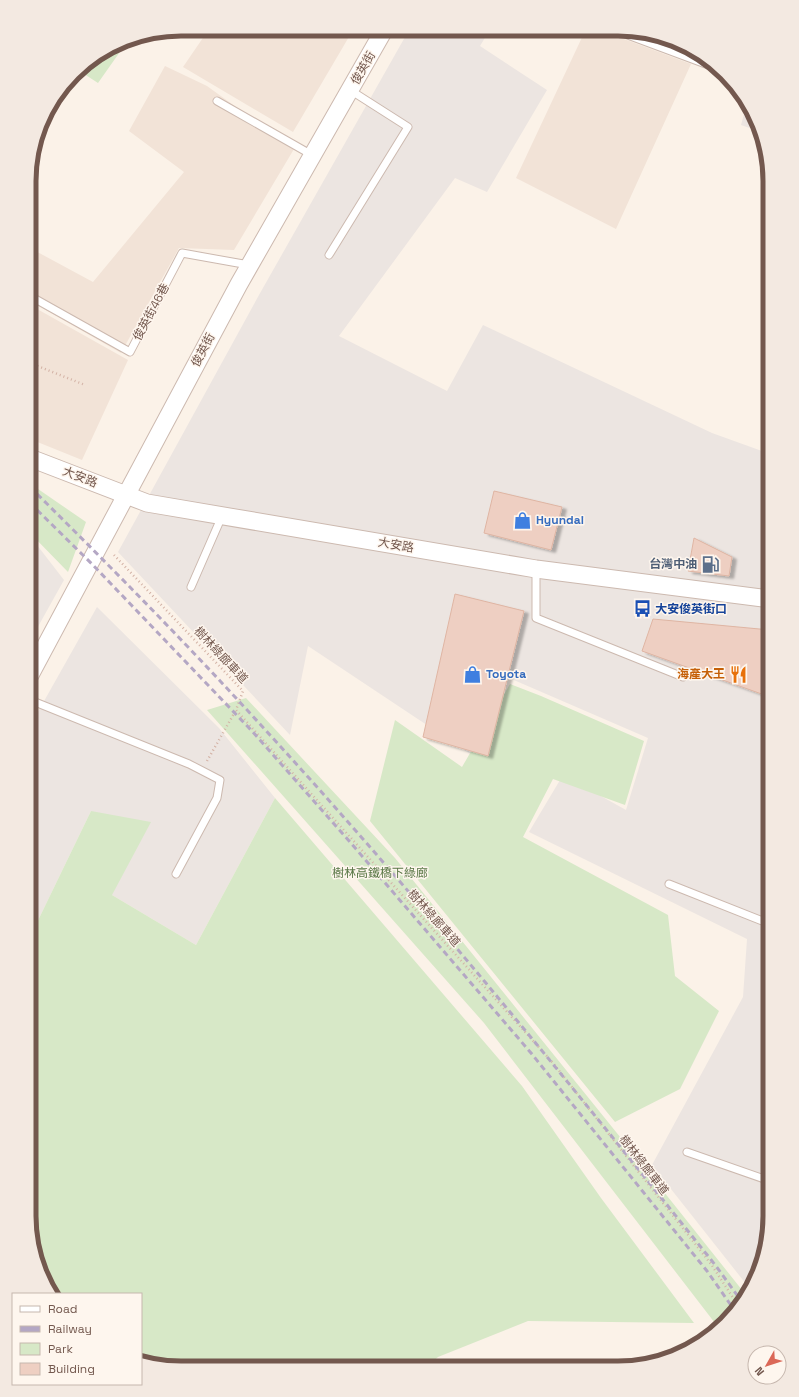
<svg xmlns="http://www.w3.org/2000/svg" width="799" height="1397" font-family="'Space Grotesk','Noto Sans TC',sans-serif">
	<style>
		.residential { fill: #f2e3d7 }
		.industrial { fill: #ece5e1 }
		.green { fill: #d7e8c7 }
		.building { fill: #eecfc2; stroke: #dfb5a3; filter: url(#shadow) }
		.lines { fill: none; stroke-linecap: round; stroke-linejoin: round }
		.service-casing { stroke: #ccb9af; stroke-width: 9 }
		.minor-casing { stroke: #ccb9af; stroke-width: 15 }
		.tertiary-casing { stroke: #ccb9af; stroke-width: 19 }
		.path { stroke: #d3b2a5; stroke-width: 2.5; stroke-dasharray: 1 3; stroke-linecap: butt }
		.service { stroke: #fff; stroke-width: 7 }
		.minor { stroke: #fff; stroke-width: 13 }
		.tertiary { stroke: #fff; stroke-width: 17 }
		.rail { stroke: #b4a7c4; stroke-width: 3; stroke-dasharray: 6 4; stroke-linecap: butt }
		.labels { text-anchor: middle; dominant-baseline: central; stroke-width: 3; stroke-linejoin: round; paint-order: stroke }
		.street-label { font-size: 12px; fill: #73584e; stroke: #fef6ee }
		.shop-label { font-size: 12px; font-weight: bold; fill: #366cbe; stroke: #fef6ee; text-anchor: start }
		.service-label { font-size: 12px; font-weight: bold; fill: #4e5e75; stroke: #fef6ee; text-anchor: end }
		.transit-label { font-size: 12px; font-weight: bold; fill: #164399; stroke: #fef6ee; text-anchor: start }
		.food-label { font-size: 12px; font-weight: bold; fill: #c56008; stroke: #fef6ee; text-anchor: end }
		.park-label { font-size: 12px; fill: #5a7847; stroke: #fef6ee }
		.rim { fill: none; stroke: #73584e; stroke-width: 5 }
	</style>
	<defs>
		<filter id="shadow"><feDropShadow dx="4.5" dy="2.5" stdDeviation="1" flood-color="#0004"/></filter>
	</defs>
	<rect width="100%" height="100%" fill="#fbf2e8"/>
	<path class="residential" d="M 209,29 L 353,30 L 293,132 L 183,67 Z
		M 585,31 L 605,32 L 691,64 L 616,229 L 516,178 Z
		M 165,66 L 207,86 L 294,149 L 234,250 L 179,248 L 121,353 L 30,301 L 30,248 L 93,282 L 184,172 L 129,131 Z
		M 30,305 L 128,360 L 82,460 L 30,439 Z"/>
	<path class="industrial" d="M 409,30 L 489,31 L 480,46 L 547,90 L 487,192 L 455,178 L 339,336 L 447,391 L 483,325 L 712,433 L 770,454 L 770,1226 L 758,1274 L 750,1289 L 652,1165 L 743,997 L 747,939 L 529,832 L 563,775 L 626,810 L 648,738 L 507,677 L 475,757 L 308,646 L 290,735 L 118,552 L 259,295 Z
		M 747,103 L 761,132 L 741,125 Z
		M 30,536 L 64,580 L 30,641 Z
		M 97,607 L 219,728 L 275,798 L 196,945 L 112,895 L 91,811 L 29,939 L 30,726 Z"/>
	<path class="green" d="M 129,39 L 98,83 L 78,70 L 123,41 Z
		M 38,489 L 86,522 L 68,572 L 30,533 L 30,513 Z
		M 510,684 L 541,696 L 644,741 L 625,805 L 553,779 L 523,837 L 668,915 L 675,976 L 719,1011 L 680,1089 L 615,1122 L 370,821 L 395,720 L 462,767 Z
		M 246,698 L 395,858 L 633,1153 L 746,1295 L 738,1309 L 718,1327 L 484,1023 L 207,710 Z
		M 275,798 L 522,1086 L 601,1198 L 694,1323 L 528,1321 L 438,1357 L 427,1367 L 161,1367 L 141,1361 L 141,1294 L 52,1294 L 37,1265 L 29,1216 L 29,939 L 91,811 L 151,822 L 112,895 L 196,945 Z"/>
	<path class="building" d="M 494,491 L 562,507 L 551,550 L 484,533 Z
		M 694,538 L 732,557 L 729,576 L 688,571 Z
		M 455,594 L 524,611 L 488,756 L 423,737 Z
		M 653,619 L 770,630 L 770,697 L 642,651 Z"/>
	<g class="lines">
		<defs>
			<path id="service" d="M 217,101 L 312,155
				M 329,255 L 408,127 L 350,90
				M 30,296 L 130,352 L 182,253 L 249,265
				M 536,569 L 536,618 L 683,677
				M 191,587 L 222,516
				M 30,700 L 189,764 L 220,780 L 217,798 L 176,874
				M 768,775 L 770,776
				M 669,884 L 770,924
				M 687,1152 L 770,1181"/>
			<path id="minor" d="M 628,32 L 714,64"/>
			<path id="tertiary" d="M 30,458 L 147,503 L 536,569 L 770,599
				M 30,675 L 239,284 L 384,30"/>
		</defs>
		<use href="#service" class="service-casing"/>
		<use href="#minor" class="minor-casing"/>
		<use href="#tertiary" class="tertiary-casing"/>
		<path class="path" d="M 30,363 L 85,385
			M 114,555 L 243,691 L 236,710 L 553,1063 L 711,1264 L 739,1307
			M 207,761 L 236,710"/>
		<use href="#service" class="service"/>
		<use href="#minor" class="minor"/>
		<use href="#tertiary" class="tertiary"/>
		<path class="rail" d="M 30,487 C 108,564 185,642 259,723 C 419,897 568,1081 716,1266 L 742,1302
			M 30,503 L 92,564 L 251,730 L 350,842 L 531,1053 L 707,1271 L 735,1311"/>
	</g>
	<defs>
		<symbol id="shop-bare" viewBox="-9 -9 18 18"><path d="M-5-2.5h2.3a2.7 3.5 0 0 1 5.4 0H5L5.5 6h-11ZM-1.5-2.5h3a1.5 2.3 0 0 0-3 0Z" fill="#3f7fe0" stroke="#fef6ee" stroke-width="2.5" paint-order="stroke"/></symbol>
		<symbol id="fuel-bare" viewBox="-9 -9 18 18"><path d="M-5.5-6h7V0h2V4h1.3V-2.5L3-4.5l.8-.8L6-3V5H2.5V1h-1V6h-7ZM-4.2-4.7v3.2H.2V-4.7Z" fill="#5c6f8a" stroke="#fef6ee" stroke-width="2.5" paint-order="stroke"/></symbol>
		<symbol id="bus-bare" viewBox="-9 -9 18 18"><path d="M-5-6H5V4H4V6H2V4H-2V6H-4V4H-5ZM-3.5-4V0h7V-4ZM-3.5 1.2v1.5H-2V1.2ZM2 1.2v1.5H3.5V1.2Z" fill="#1a4fb4" stroke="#fef6ee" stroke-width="2.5" paint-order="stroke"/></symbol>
		<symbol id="restaurant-bare" viewBox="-9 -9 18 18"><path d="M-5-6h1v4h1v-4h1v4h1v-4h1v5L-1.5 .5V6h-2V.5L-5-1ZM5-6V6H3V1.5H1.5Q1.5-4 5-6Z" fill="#e8710a" stroke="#fef6ee" stroke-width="2.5" paint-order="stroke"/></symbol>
	</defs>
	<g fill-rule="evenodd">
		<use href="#shop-bare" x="510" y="508" width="25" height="25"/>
		<use href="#fuel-bare" x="698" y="552" width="25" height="25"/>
		<use href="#bus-bare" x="630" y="596" width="25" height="25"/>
		<use href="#shop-bare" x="460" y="662" width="25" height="25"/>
		<use href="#restaurant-bare" x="726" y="662" width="25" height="25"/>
	</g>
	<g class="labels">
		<g class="street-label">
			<text transform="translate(363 68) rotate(-60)">俊英街</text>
			<text transform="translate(151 312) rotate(-62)">俊英街46巷</text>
			<text transform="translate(203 350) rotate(-62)">俊英街</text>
			<text transform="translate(80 477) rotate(21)">大安路</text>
			<text transform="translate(396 545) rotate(10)">大安路</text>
			<text transform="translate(221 655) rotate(47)">樹林綠廊車道</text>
			<text transform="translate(434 918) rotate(48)">樹林綠廊車道</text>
			<text transform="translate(644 1165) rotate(52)">樹林綠廊車道</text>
		</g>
		<g class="shop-label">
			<text x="536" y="520">Hyundai</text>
			<text x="486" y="674">Toyota</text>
		</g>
		<g class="service-label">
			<text x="697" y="564">台灣中油</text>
		</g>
		<g class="transit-label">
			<text x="655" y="609">大安俊英街口</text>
		</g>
		<g class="food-label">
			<text x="725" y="674">海產大王</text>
		</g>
		<g class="park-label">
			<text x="380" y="873">樹林高鐵橋下綠廊</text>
		</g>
	</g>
	<path d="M0 0H799V1397H0ZM181 36H618A145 145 0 0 1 763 181V1216A145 145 0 0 1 618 1361H181A145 145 0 0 1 36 1216V181A145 145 0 0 1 181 36Z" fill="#f3e9e1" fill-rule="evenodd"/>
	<path class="rim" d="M181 36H618A145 145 0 0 1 763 181V1216A145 145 0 0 1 618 1361H181A145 145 0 0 1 36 1216V181A145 145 0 0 1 181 36Z"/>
	<rect x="12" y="1293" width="130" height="92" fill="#fef6ee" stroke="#c6b7ae"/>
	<rect x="20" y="1306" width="20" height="6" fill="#ffffff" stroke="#c6b7ae"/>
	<text x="48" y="1313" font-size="12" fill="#73584e">Road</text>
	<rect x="20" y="1326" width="20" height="6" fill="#b4a7c4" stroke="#c6b7ae"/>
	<text x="48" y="1333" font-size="12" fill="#73584e">Railway</text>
	<rect x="20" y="1343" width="20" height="12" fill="#d7e8c7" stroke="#c6b7ae"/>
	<text x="48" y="1353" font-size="12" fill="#73584e">Park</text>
	<rect x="20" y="1363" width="20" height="12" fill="#eecfc2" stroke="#c6b7ae"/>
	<text x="48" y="1373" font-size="12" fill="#73584e">Building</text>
	<g transform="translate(767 1365) rotate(231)"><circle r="19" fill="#fef6ee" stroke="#c6b7ae"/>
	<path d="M0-3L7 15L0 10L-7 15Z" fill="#db6857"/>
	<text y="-6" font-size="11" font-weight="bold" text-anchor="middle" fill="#73584e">N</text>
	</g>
</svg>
